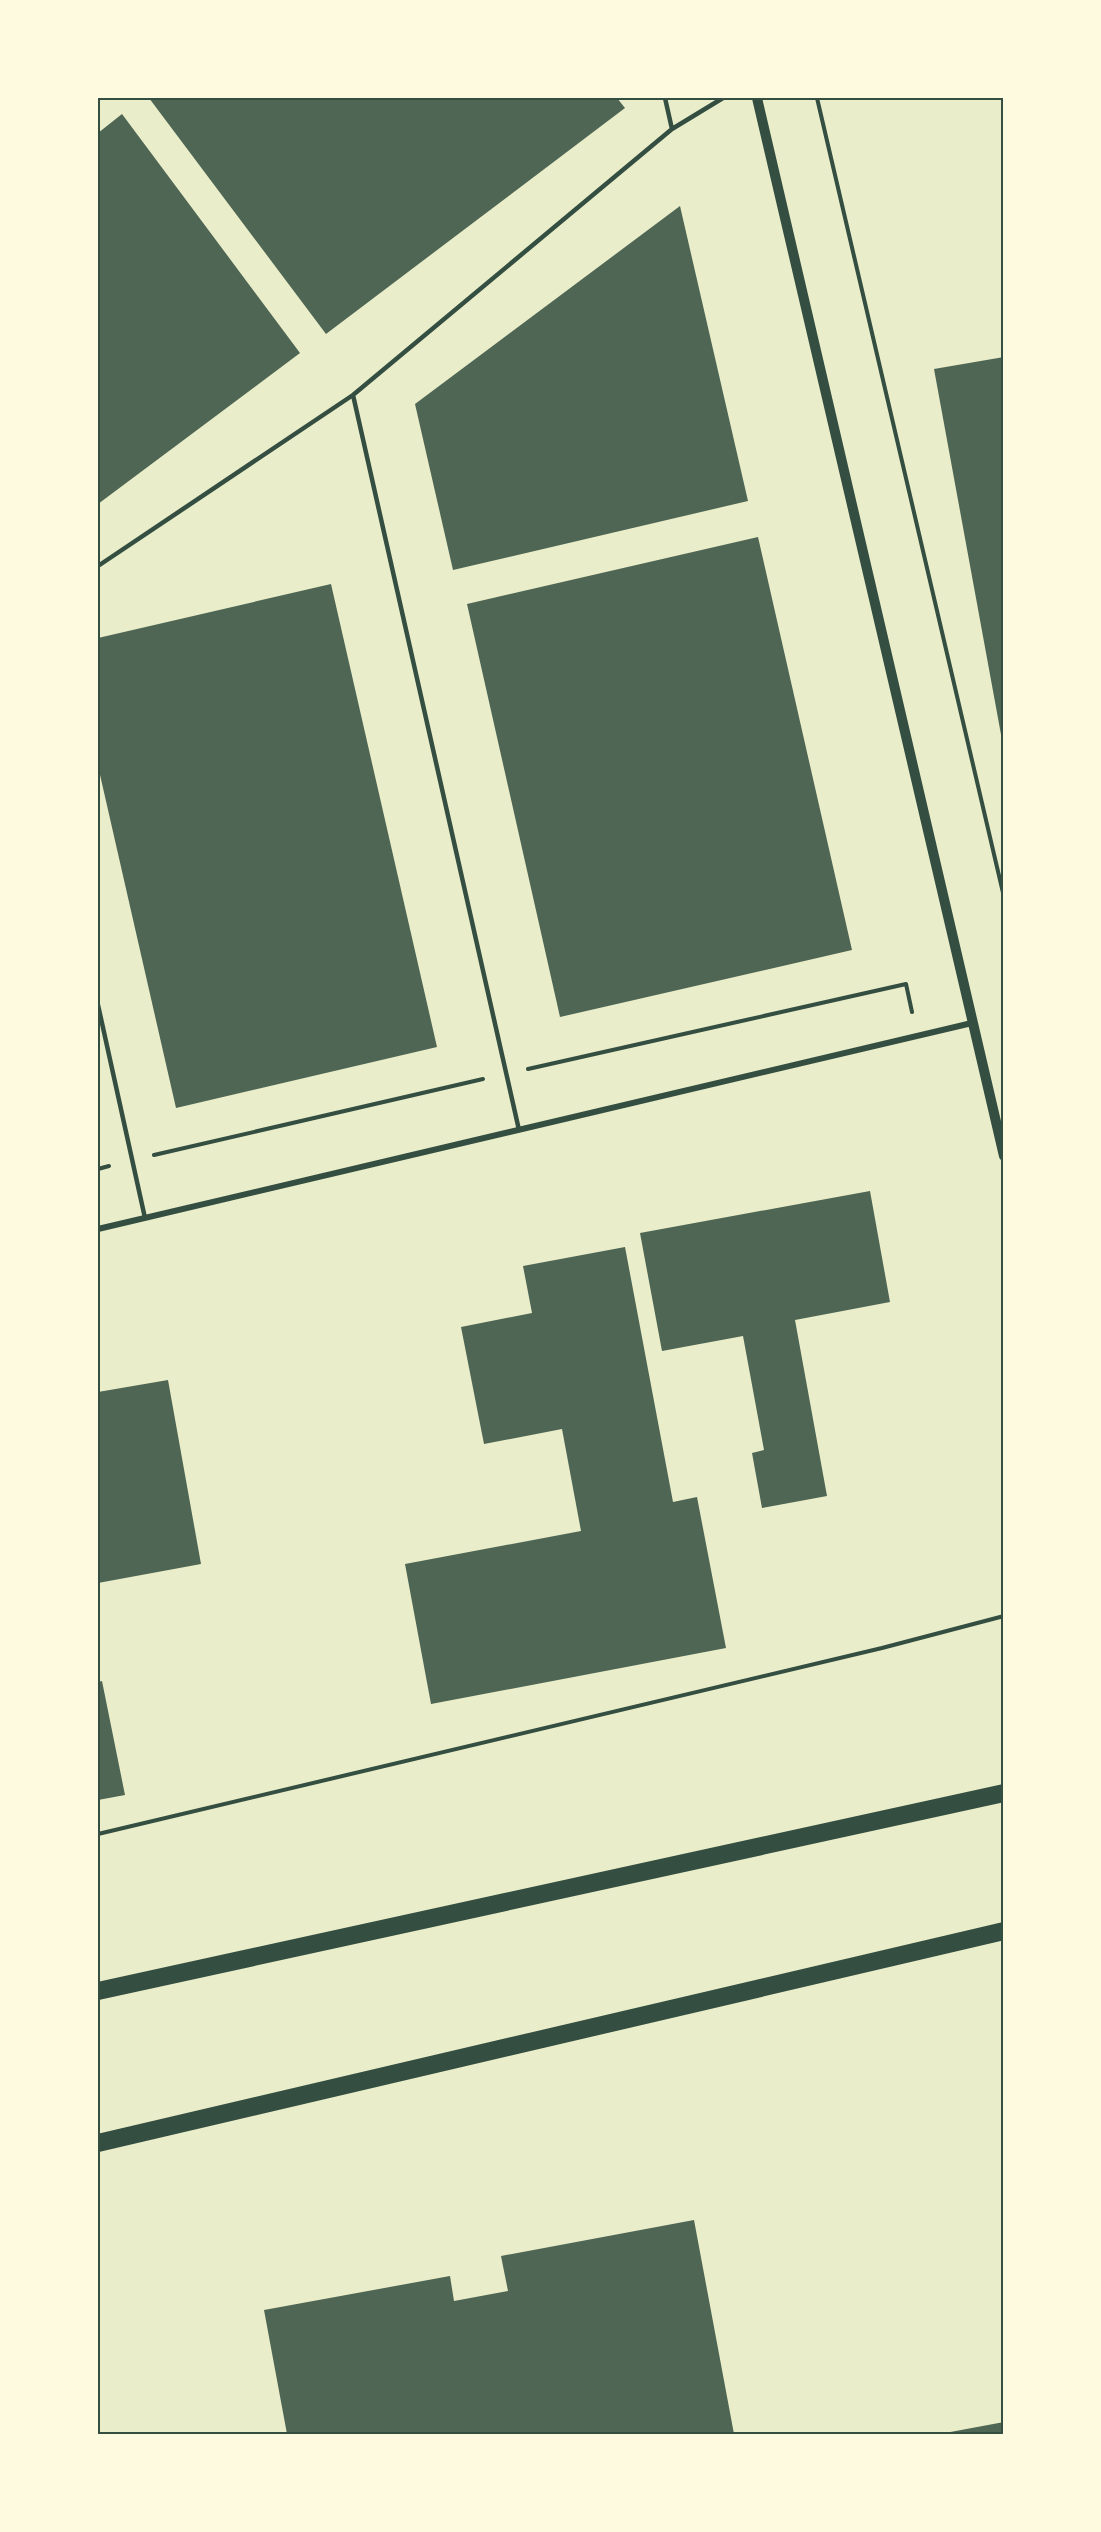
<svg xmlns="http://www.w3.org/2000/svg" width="1101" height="2532" font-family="Rubik,sans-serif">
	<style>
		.building { fill: #4f6655 }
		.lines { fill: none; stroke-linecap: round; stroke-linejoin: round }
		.path { stroke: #344e41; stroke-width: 4 }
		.service { stroke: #344e41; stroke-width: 4.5 }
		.minor { stroke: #344e41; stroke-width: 6 }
		.tertiary { stroke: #344e41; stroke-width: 10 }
		.motorway { stroke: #344e41; stroke-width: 18 }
		.neatline { fill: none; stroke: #344e41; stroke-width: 2 }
	</style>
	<rect width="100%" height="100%" fill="#e9edc9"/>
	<path class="building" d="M 149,98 L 617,98 L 625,108 L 326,334 Z
		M 122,114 L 300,353 L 98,504 L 98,133 Z
		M 680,206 L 748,501 L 453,570 L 415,404 Z
		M 1004,357 L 1004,740 L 1002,740 L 934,369 Z
		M 758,537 L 852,950 L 560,1017 L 467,604 Z
		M 331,584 L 437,1047 L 176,1108 L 98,766 L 98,638 Z
		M 870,1191 L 890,1302 L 795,1320 L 827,1496 L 762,1508 L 752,1453 L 764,1450 L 743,1336 L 662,1351 L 640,1233 Z
		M 625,1247 L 673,1502 L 697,1497 L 726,1648 L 431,1704 L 405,1564 L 581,1531 L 562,1429 L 484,1444 L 461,1327 L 532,1313 L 523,1266 Z
		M 168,1380 L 201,1564 L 98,1583 L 98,1392 Z
		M 102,1681 L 125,1795 L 98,1800 L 98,1682 Z
		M 694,2220 L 734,2434 L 287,2434 L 264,2310 L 450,2276 L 454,2301 L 508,2291 L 501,2256 Z
		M 1004,2422 L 1004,2434 L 945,2434 L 945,2433 Z"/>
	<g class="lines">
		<path class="path" d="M 817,98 L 1004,897
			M 528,1069 L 906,984 L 912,1012
			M 154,1155 L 483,1079
			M 98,1169 L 109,1166
			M 98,1834 L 882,1648 L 1004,1616"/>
		<path class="service" d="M 672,129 L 723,98
			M 353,395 L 519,1130
			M 98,566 L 353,395 L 672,129 L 665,98
			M 98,1005 L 145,1218"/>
		<path class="minor" d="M 98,1229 L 972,1023"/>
		<path class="tertiary" d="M 757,98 L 1004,1156"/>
		<path class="motorway" d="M 98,1991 L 1004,1793
			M 98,2143 L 1004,1931"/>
	</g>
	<rect width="1101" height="2532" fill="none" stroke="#fefae0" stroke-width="198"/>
	<rect x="99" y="99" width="903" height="2334" class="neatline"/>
</svg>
